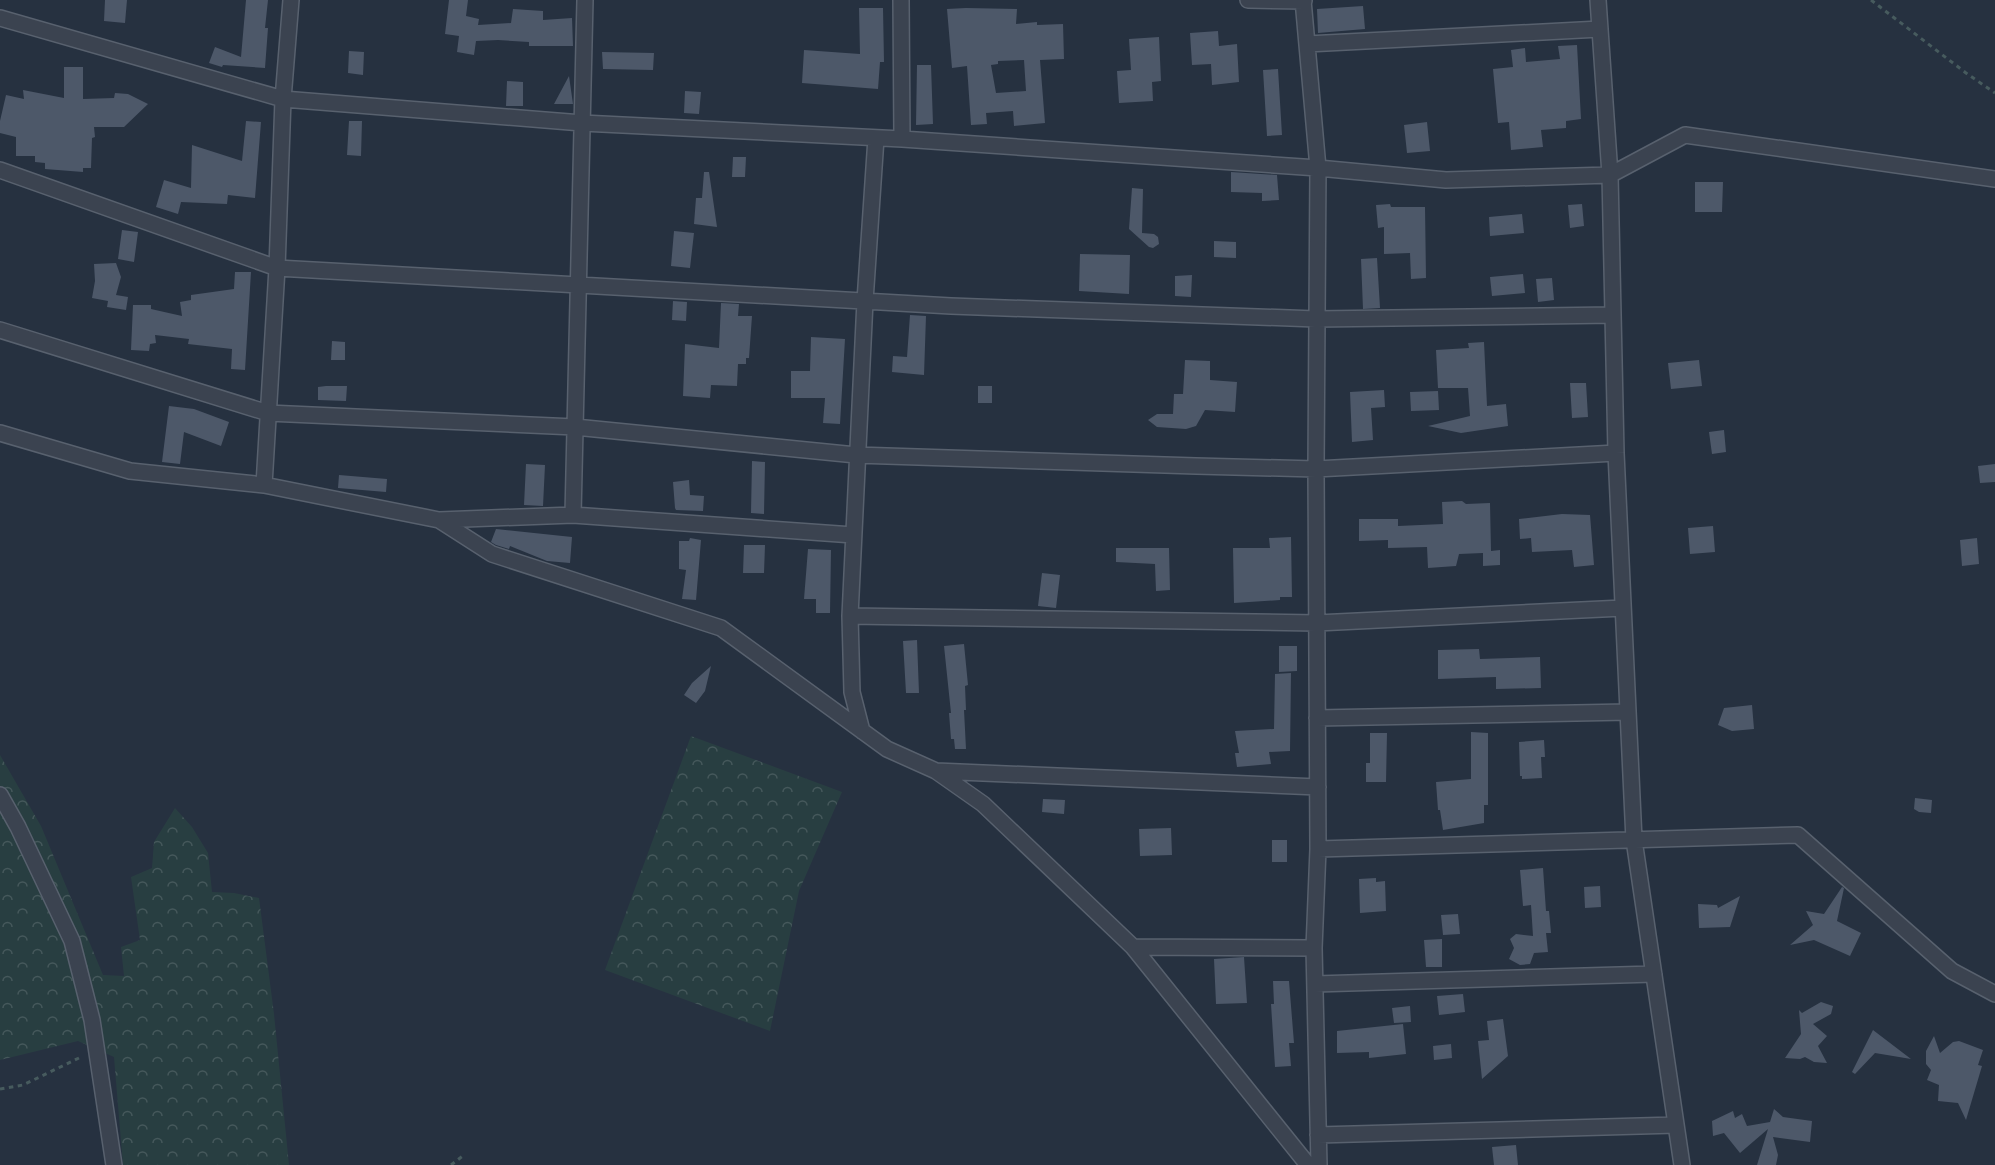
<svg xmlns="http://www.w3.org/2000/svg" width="1995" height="1165" font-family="'PT Sans Narrow',sans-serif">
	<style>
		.forest { fill: url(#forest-crowns) }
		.building { fill: #4d5869; fill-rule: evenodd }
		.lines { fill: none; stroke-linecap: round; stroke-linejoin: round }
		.minor-casing { stroke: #58616e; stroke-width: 18 }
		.path { stroke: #475b5e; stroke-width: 3; stroke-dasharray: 4.5 4.5; stroke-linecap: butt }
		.minor { stroke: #3b4350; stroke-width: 15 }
	</style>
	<defs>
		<pattern id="forest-crowns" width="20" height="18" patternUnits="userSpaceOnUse" patternTransform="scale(1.5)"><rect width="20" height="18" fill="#283e41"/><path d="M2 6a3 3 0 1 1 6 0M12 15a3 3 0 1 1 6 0" fill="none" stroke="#45585b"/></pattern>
	</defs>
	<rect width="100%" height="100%" fill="#263140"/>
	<path class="forest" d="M 691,736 L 842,792 L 799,891 L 770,1031 L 605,970 Z
		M 0,755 L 41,826 L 103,975 L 124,976 L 121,947 L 140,940 L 131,877 L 152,868 L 154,842 L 175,808 L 192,827 L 208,853 L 212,892 L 234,893 L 259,898 L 274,1014 L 289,1165 L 123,1165 L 114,1057 L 78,1041 L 0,1060 Z"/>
	<path class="building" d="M 105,0 L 127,0 L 125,23 L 104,21 Z
		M 246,0 L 268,0 L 265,28 L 268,28 L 265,68 L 223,65 L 222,67 L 209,63 L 215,47 L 241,57 Z
		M 449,0 L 468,0 L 466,16 L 479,19 L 478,25 L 511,23 L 513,9 L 543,11 L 543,20 L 572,18 L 573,46 L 529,46 L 529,42 L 498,40 L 476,41 L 474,55 L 457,52 L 459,36 L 445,34 Z
		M 1363,6 L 1365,29 L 1318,33 L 1317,9 Z
		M 859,8 L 883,8 L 884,62 L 880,62 L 878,89 L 802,83 L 804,50 L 860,54 Z
		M 966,8 L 1017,9 L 1016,24 L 1037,22 L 1037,25 L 1063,24 L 1064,59 L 1040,60 L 1045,123 L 1014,126 L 1013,111 L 986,113 L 987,124 L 971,125 L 967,66 L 952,68 L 947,9 ZM 1024,60 L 1026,91 L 996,93 L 991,65 L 998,64 L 998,61 Z
		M 1218,31 L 1219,46 L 1237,44 L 1239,82 L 1212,85 L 1211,64 L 1192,65 L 1190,33 Z
		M 1159,37 L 1161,81 L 1152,82 L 1153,101 L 1119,103 L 1117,71 L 1131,70 L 1129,39 Z
		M 1577,45 L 1581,119 L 1566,121 L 1566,128 L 1541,130 L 1543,147 L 1511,150 L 1509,122 L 1498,123 L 1493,69 L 1513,67 L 1511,50 L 1525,48 L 1526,62 L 1560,59 L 1558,46 Z
		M 349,51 L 364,52 L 363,75 L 348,73 Z
		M 602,52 L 654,53 L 653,70 L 603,69 Z
		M 917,65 L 931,65 L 933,124 L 916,125 Z
		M 64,67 L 83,67 L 83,99 L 114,98 L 115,93 L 128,94 L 148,104 L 124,127 L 94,127 L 95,137 L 92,138 L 91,168 L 83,168 L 83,172 L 45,169 L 45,163 L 35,162 L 35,156 L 16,156 L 16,137 L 0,133 L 0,121 L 6,95 L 24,99 L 23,90 L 64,98 Z
		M 1278,69 L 1282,135 L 1267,136 L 1263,70 Z
		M 569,76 L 573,104 L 554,104 Z
		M 507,81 L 523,82 L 523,106 L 506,106 Z
		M 685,91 L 701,92 L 699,114 L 684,113 Z
		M 246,121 L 261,122 L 255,198 L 228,195 L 227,204 L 181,202 L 178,214 L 156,207 L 164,180 L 191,188 L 192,145 L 242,161 Z
		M 349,121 L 362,121 L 361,156 L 347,155 Z
		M 1427,122 L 1430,151 L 1407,153 L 1404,125 Z
		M 733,157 L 746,157 L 745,177 L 732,177 Z
		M 704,172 L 709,172 L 717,227 L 694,224 L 696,198 L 702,198 Z
		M 1231,172 L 1277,175 L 1279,200 L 1262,201 L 1262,193 L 1231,192 Z
		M 1695,182 L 1723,182 L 1722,212 L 1695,212 Z
		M 1132,188 L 1143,189 L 1142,233 L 1154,234 L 1158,237 L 1159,244 L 1153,248 L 1149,247 L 1129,229 Z
		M 1390,204 L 1391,207 L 1425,207 L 1426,278 L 1411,279 L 1410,253 L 1384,254 L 1384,227 L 1378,228 L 1376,205 Z
		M 1582,204 L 1584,226 L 1570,228 L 1568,205 Z
		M 1522,214 L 1524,233 L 1490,236 L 1489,217 Z
		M 122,230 L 138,232 L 134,262 L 118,259 Z
		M 674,231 L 694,233 L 690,268 L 671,266 Z
		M 1214,241 L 1236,242 L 1236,258 L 1214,257 Z
		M 1080,254 L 1130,255 L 1129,294 L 1079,291 Z
		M 1377,258 L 1380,308 L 1363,309 L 1361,259 Z
		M 116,263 L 121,277 L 116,295 L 128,297 L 126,310 L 107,307 L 108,301 L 92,298 L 95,281 L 94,264 Z
		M 235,272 L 251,272 L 245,370 L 231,369 L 232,349 L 188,344 L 189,339 L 155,335 L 156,343 L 150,344 L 149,351 L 131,350 L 133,305 L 151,305 L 151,309 L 182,316 L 180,302 L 191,300 L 191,295 L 234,289 Z
		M 1523,274 L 1525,293 L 1492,296 L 1490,277 Z
		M 1192,275 L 1191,297 L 1175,296 L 1175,276 Z
		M 1552,278 L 1554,300 L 1538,302 L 1536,279 Z
		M 673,301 L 687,302 L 686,321 L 672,320 Z
		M 721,303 L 739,304 L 738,316 L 752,316 L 749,358 L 746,358 L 746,364 L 738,364 L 737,386 L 711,385 L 710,398 L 683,396 L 685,344 L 719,348 Z
		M 910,315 L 926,316 L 924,375 L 892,372 L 893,356 L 907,357 Z
		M 811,337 L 845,339 L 840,424 L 823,423 L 825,398 L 791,398 L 791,371 L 810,371 Z
		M 332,341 L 345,342 L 345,360 L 331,360 Z
		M 1484,342 L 1487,406 L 1506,404 L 1508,426 L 1461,433 L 1428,426 L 1470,416 L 1468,388 L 1438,388 L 1436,350 L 1469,348 L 1468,343 Z
		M 1185,360 L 1210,361 L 1210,380 L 1237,382 L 1235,412 L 1205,410 L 1196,426 L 1186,429 L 1157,427 L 1148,420 L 1157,414 L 1173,414 L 1174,394 L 1183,394 Z
		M 1699,360 L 1702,386 L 1671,389 L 1668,363 Z
		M 1570,383 L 1586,383 L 1588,417 L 1572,418 Z
		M 326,386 L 347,386 L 346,401 L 318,400 L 318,387 Z
		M 978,386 L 992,386 L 992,403 L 978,403 Z
		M 1384,390 L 1385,407 L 1371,408 L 1373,440 L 1352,442 L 1350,392 Z
		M 1438,391 L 1439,410 L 1411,411 L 1410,392 Z
		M 169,406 L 194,409 L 229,422 L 221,446 L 184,432 L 180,464 L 162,462 Z
		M 1724,430 L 1726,452 L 1712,454 L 1709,432 Z
		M 752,461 L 765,462 L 764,514 L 751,513 Z
		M 526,464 L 545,465 L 543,506 L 524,505 Z
		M 1995,464 L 1995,482 L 1980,483 L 1978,466 Z
		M 339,475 L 387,479 L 386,492 L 338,488 Z
		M 689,480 L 690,495 L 704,496 L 703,511 L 676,510 L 675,508 L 673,482 Z
		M 1462,501 L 1466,504 L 1490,503 L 1491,551 L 1500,550 L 1500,565 L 1483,566 L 1483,553 L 1459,554 L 1456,566 L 1428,568 L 1427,547 L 1388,548 L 1388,540 L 1359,541 L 1359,519 L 1398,519 L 1398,526 L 1443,524 L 1442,502 Z
		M 1562,514 L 1590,515 L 1594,565 L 1574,567 L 1572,550 L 1532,552 L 1531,538 L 1520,539 L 1519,519 Z
		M 1713,526 L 1715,552 L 1690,554 L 1688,528 Z
		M 496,529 L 572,537 L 570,563 L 547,561 L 510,546 L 509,549 L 496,545 L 491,542 Z
		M 1291,537 L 1292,597 L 1280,597 L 1280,600 L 1234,603 L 1233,548 L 1270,548 L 1269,538 Z
		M 690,538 L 701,540 L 696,600 L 682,599 L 686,570 L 679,569 L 679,541 L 689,541 Z
		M 1977,538 L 1979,564 L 1962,566 L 1960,540 Z
		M 744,545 L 765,545 L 764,573 L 743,573 Z
		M 1116,548 L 1169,548 L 1170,590 L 1156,591 L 1155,564 L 1116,562 Z
		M 808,549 L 831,550 L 830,613 L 816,613 L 816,599 L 804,599 Z
		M 1042,573 L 1060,575 L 1056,608 L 1038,606 Z
		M 917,640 L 919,693 L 906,693 L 903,641 Z
		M 964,644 L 968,685 L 965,686 L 966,710 L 964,710 L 966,749 L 955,749 L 954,739 L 951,739 L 949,713 L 951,713 L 944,646 Z
		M 1279,646 L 1297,646 L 1297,671 L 1279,672 Z
		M 1479,649 L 1480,659 L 1540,657 L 1541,688 L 1496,689 L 1496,677 L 1438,679 L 1438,650 Z
		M 711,666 L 705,691 L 696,703 L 684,695 L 692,683 Z
		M 1291,673 L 1290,751 L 1269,752 L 1271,764 L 1237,767 L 1235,753 L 1239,753 L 1235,731 L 1274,729 L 1275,674 Z
		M 1752,705 L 1754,729 L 1732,731 L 1718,725 L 1724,708 Z
		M 1471,732 L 1488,733 L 1488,805 L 1484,805 L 1484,823 L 1443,830 L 1440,810 L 1438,810 L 1436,782 L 1471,779 Z
		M 1370,733 L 1387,733 L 1386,782 L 1366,782 L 1366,763 L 1370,763 Z
		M 1544,740 L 1545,757 L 1541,757 L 1542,778 L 1522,779 L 1522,776 L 1520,776 L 1519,742 Z
		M 1915,798 L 1932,800 L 1931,813 L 1919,812 L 1914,809 Z
		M 1043,799 L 1065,800 L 1064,814 L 1042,812 Z
		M 1171,828 L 1172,855 L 1140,856 L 1139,829 Z
		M 1272,840 L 1287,840 L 1287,862 L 1272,862 Z
		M 1543,868 L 1546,911 L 1549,911 L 1551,933 L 1546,933 L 1548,952 L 1534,953 L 1530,964 L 1520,965 L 1509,959 L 1514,948 L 1510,939 L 1516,934 L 1533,936 L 1531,905 L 1523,906 L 1520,870 Z
		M 1376,878 L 1376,882 L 1385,881 L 1386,911 L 1360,913 L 1359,879 Z
		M 1600,886 L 1601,907 L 1585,908 L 1584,887 Z
		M 1842,887 L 1844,888 L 1837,921 L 1861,933 L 1850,956 L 1814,940 L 1790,945 L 1813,925 L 1806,911 L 1824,914 Z
		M 1740,896 L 1730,927 L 1699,928 L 1698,904 L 1717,905 L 1718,908 Z
		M 1458,914 L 1460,934 L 1443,935 L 1441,915 Z
		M 1442,939 L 1442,967 L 1426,967 L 1424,940 Z
		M 1244,957 L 1247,1003 L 1216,1004 L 1214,959 Z
		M 1273,981 L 1289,981 L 1294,1043 L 1289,1043 L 1291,1066 L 1275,1067 L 1271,1004 L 1274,1004 Z
		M 1463,994 L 1465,1012 L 1439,1015 L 1437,996 Z
		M 1821,1002 L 1833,1006 L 1831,1014 L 1813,1024 L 1827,1036 L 1818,1046 L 1827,1063 L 1814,1062 L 1805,1057 L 1800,1059 L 1785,1058 L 1801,1034 L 1799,1010 L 1802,1013 Z
		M 1410,1006 L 1411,1022 L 1394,1023 L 1392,1008 Z
		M 1503,1019 L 1508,1056 L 1482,1079 L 1478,1041 L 1489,1040 L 1487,1021 Z
		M 1403,1024 L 1406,1054 L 1369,1058 L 1369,1052 L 1337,1053 L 1337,1031 Z
		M 1873,1030 L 1911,1059 L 1875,1053 L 1855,1074 L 1852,1072 Z
		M 1934,1036 L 1940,1053 L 1953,1042 L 1959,1041 L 1983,1050 L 1978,1065 L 1982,1066 L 1966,1120 L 1958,1103 L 1938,1101 L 1939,1085 L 1927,1080 L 1931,1070 L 1926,1064 L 1926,1051 Z
		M 1451,1044 L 1452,1058 L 1434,1060 L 1433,1046 Z
		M 1774,1109 L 1783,1117 L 1812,1121 L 1810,1142 L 1773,1137 L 1778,1155 L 1776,1165 L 1757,1165 L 1768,1129 L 1740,1153 L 1724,1133 L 1713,1136 L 1712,1121 L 1733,1111 L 1735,1118 L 1742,1114 L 1747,1126 L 1770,1122 Z
		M 1516,1145 L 1518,1165 L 1494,1165 L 1492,1147 Z"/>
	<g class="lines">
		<defs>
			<path id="minor" d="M 901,0 L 902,139
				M 1248,0 L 1304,1
				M 1303,0 L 1318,168 L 1316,469 L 1318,849 L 1314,948 L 1319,1165
				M 1598,0 L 1610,175 L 1616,453 L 1634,840 L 1682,1165
				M 0,18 L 283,99 L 582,123 L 902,139 L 1318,168 L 1446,180 L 1610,175 L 1685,135 L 1995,179
				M 1307,44 L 1600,29
				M 0,170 L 277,268 L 951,306 L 1316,319 L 1613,315
				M 0,330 L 268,413 L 575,427 L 856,455 L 1196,466 L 1316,469 L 1616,453
				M 0,433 L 130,471 L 264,485 L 439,520 L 573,515 L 853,535
				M 264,485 L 277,268 L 283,99 L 291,0
				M 573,515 L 585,0
				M 439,520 L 492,554 L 721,628 L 887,749 L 936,771 L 983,804 L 1133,947 L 1308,1165
				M 850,616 L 1317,623 L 1623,608
				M 1317,718 L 1628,712
				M 862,731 L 852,692 L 850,616 L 865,301 L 876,138
				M 936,771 L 1318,787
				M 0,795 L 18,827 L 72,941 L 92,1020 L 114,1165
				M 1318,849 L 1798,835 L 1952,971 L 1995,994
				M 1133,947 L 1314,948
				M 1315,984 L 1654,974
				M 1318,1135 L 1676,1125"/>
		</defs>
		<use href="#minor" class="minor-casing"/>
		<path class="path" d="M 1871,0 L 1966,73 L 1995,93
			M 0,1089 L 23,1085 L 81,1057
			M 451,1165 L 464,1155"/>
		<use href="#minor" class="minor"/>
	</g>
</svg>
